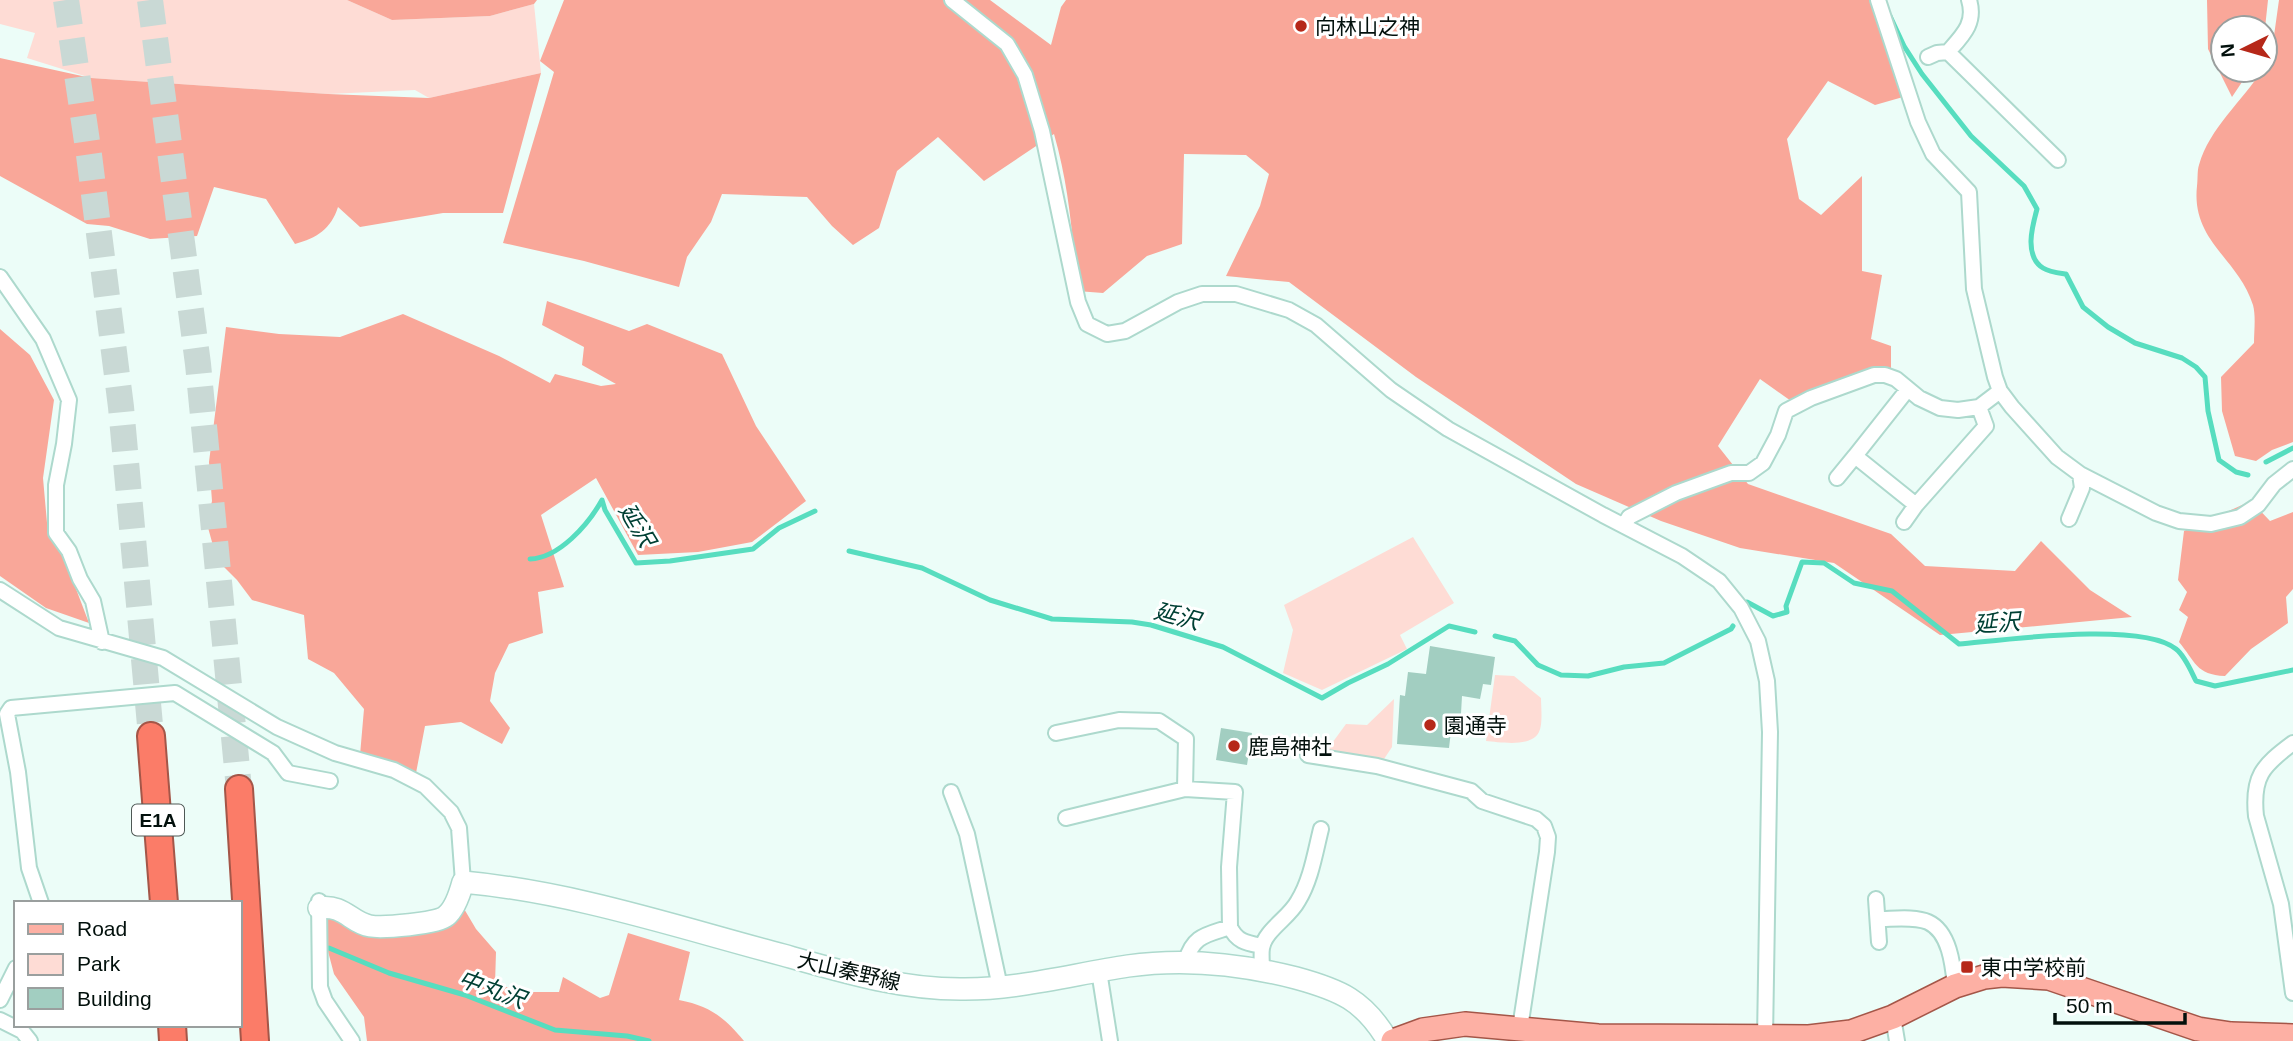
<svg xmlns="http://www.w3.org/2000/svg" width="2293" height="1041" font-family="Helvetica,'Noto Sans JP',sans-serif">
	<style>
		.green { fill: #fedcd5 }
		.forest { fill: #f9a799 }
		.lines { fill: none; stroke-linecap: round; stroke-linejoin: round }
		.stream { stroke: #57ddbf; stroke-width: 5 }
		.building { fill: #a2cec1 }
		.motorway-tunnel { stroke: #c9d9d5; stroke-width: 26; stroke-dasharray: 26 13; stroke-linecap: butt }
		.minor-casing { stroke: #add9cd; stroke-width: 18 }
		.secondary-casing { stroke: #add9cd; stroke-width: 24 }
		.primary-casing { stroke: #a45648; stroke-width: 26 }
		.motorway-casing { stroke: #a45648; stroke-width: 30 }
		.minor { stroke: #fff; stroke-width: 14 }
		.secondary { stroke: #fff; stroke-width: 21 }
		.primary { stroke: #fdb0a4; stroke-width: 23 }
		.motorway { stroke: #fb7c68; stroke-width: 26 }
		.poi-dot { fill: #b62819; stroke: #fff; stroke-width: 2.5 }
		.labels { text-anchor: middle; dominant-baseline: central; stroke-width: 6; stroke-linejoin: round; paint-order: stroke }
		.shield { fill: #fff; stroke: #4e5855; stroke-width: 2 }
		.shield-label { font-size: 19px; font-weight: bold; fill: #02100c }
		.poi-label { font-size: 21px; fill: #02100c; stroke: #fff; text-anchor: start }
		.street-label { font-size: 21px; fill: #02100c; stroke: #fff }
		.water-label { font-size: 23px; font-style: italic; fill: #004034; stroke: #fff }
	</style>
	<rect width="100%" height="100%" fill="#ecfdf8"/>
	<path class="green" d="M 0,0 L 347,0 L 392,20 L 490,16 L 534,4 L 541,73 L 429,98 L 415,90 L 328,94 L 91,78 L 27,58 L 35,33 L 0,24 Z
		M 1413,537 L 1454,603 L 1400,635 L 1407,649 L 1322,690 L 1283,673 L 1293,630 L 1284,605 Z
		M 1495,675 L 1514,676 L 1541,698 C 1541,708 1543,723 1539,732 C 1531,748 1500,742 1486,741 Z
		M 1394,699 L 1392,747 L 1384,759 L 1327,750 L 1346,724 L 1367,725 Z"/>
	<path class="forest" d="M 347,0 L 537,0 L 534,4 L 490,16 L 392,20 Z
		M 564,0 L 990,0 L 1051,45 L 1061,7 L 1066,0 L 1870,0 L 1903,97 L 1875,105 L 1828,81 L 1787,139 L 1799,199 L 1821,215 L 1862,176 L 1862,271 L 1882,275 L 1871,339 L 1891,346 L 1891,375 L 1871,368 L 1791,401 L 1760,379 L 1718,446 L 1748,484 L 1891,534 L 1925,566 L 2015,571 L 2041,541 L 2090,590 L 2132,617 L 1940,635 L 1834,563 L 1740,548 L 1661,521 L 1576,484 L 1416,377 L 1289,282 L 1226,276 L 1260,206 L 1269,174 L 1246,155 L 1184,154 L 1182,244 L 1147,256 L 1103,293 L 1077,291 C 1073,237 1069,186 1054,134 L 984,181 L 938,137 L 897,171 L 879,228 L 853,245 L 832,226 L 807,197 L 722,194 L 711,222 L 687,257 L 679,287 L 584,261 L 503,243 L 554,72 L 540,61 Z
		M 2207,0 L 2268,0 L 2265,28 L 2223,28 L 2223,70 L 2250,70 L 2232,97 L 2208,49 Z
		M 2279,0 L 2293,0 L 2293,442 L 2272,450 L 2256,461 L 2235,456 L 2222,411 L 2221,377 L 2254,343 C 2254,332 2256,316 2253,305 C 2238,258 2191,241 2197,186 C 2198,179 2197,171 2199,165 C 2210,127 2242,102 2262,70 L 2265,70 L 2265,64 L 2272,50 Z
		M 0,58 L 91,78 L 328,94 L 429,98 L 541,73 L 503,213 L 443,213 L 360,227 L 338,207 C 331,229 317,238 295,244 L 266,199 L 214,187 L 197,236 L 150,239 L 109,226 L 87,224 L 0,176 Z
		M 547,301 L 629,331 L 647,324 L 722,354 L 756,426 L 806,501 L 752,542 L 698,552 L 638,555 L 596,478 L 541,515 L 564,587 L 538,592 L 543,633 L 509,644 L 495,673 L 490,701 L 510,728 L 502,744 L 461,722 L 425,726 L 416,773 L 360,755 L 364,709 L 334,673 L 308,659 L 304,615 L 252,600 L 237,580 L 217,560 L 207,524 L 212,501 L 209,462 L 226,327 L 279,334 L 340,337 L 403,314 L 499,356 L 550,383 L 555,374 L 601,386 L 616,384 L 582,365 L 584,347 L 542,325 Z
		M 0,329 L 30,355 L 54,400 L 43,478 L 48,534 L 65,560 L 89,623 L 46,608 L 0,576 Z
		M 2251,501 L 2270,521 L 2293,512 L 2293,589 L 2286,597 L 2288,623 L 2251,649 L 2225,676 C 2196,675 2195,661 2179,642 L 2188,617 L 2179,610 L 2187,592 L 2178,580 L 2184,531 Z
		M 460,902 L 476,929 L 496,952 L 495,984 L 525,992 L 559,992 L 563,977 L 600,998 L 609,995 L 628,933 L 690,952 L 679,1000 C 710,1006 724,1017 744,1041 L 367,1041 L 364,1017 L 334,974 L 325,940 L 325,913 L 406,933 Z"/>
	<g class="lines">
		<path class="stream" d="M 1890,16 L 1904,46 L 1922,74 L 1971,136 L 2024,186 L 2037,209 C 2032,227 2024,256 2043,268 C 2049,272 2059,273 2066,274 L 2083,307 L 2108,327 L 2135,343 L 2182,358 L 2196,367 L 2205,377 L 2208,411 L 2219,460 L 2236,472 L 2248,475
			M 2266,462 L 2293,448
			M 849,551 L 922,568 L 990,600 L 1052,619 L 1132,622 L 1151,625 L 1223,647 L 1322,698 L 1348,683 L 1388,664 L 1449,626 L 1475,632
			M 530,559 C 559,558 588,525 602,500 L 605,510 L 636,563 L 670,561 L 753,549 L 779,528 L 815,511
			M 1747,602 L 1773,616 L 1787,612 L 1786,606 L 1802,562 L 1824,563 L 1854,583 L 1892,591 L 1959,644 C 2005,640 2141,621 2176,649 C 2185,656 2191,671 2196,681 L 2215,686 L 2293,670
			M 1495,636 L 1515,641 L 1538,665 L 1561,675 L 1588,676 L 1624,667 L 1664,663 L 1731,629 L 1733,626
			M 329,948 L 389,973 L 465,995 L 555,1030 L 627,1036 L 649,1041"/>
	</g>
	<path class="building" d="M 1430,646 L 1495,657 L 1491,685 L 1483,684 L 1480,699 L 1462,696 L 1460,731 L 1451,731 L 1449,748 L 1397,744 L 1400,695 L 1405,696 L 1408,672 L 1426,674 Z
		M 1221,728 L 1252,733 L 1247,765 L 1216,760 Z"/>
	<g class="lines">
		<path class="motorway-tunnel" d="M 66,0 L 89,155 L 121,407 L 151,736
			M 150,0 L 198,364 L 239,789"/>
		<defs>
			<path id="minor" d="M 952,0 L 1007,44 L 1025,75 L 1042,131 L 1078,302 L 1087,324 L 1107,334 L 1125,331 L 1178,302 L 1202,294 L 1236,294 L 1289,310 L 1316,325 L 1391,390 L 1448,429 L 1603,515 L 1682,556 L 1719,581 L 1741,608 L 1758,641 L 1767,681 L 1770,732 L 1765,1038
				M 1878,0 L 1918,122 L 1933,154 L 1969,192 L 1974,289 L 1995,377 L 2000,391 L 2012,407 L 2057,457 L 2080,474 L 2156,513 L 2179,521 L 2211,524 L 2240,517 L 2258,505 L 2274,484 L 2293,469
				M 1969,0 C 1976,23 1963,35 1948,52 L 2058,160
				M 1928,57 L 1937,53 L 1948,52
				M 0,277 L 43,339 L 69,400 L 64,444 L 56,485 L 56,533 L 69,551 L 80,579 L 93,601 L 102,642
				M 1908,389 L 1855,456 L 1916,505 L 1986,426 L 1979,407
				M 1837,478 L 1855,456
				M 2069,519 L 2082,488 L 2080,474
				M 1904,522 L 1916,505
				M 1624,526 L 1629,517 L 1676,493 L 1731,473 L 1749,473 L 1763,463 L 1778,435 L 1786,411 L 1811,398 L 1874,375 L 1885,375 L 1896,379 L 1919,398 L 1940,408 L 1958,410 L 1979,407 L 2000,391
				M 0,590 L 59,628 L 163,658 L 277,727 L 335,753 L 394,770 L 425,786 L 451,812 L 459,828 L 463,882
				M 1056,733 L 1119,720 L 1159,721 L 1186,739 L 1185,789
				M 2293,743 C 2262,766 2252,777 2256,816 L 2281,904 L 2293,993
				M 1308,755 L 1377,766 L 1471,791 L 1482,801 L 1536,819 L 1544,826 L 1548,837 L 1547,852 L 1520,1028
				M 951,792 L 967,834 L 1000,987
				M 1066,818 L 1185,789 L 1235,792 L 1229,867 L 1230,927
				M 1876,899 L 1879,942
				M 319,901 L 320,987 L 325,1001 L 352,1041
				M 41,903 L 29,868 L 18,772 L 7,714 L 11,708 L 175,693 L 273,753 L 288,773 L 330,781
				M 1878,919 C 1893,919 1915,916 1928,922 C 1950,932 1953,966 1955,986
				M 1186,961 C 1193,935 1207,935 1230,927 C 1237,942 1247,943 1262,946
				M 1262,969 C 1262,962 1261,954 1262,948 C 1265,930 1289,918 1298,901 C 1311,880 1315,853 1321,829
				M 1099,971 L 1110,1041
				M 0,1000 L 16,968
				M 1893,1017 L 1897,1041
				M 0,1020 L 22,1031 L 30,1041"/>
			<path id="secondary" d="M 319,908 C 344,904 351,923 370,926 C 382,928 437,924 446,916 C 455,909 460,893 463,882 C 573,892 677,927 783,955 C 843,972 903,990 965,989 C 1020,989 1074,974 1128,966 C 1184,958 1241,964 1296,978 C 1340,990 1364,1000 1388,1041"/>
			<path id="primary" d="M 1393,1041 L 1423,1030 L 1465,1024 L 1598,1036 L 1809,1037 L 1851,1032 L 1893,1017 L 1955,986 L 1984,977 L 2002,975 L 2049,978 L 2198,1029 L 2231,1034 L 2293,1036"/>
			<path id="motorway" d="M 151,736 L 164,903
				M 239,789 L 255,1041
				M 172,1025 L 173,1041"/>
		</defs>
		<use href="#minor" class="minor-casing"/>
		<use href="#secondary" class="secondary-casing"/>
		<use href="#primary" class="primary-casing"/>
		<use href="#motorway" class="motorway-casing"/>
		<use href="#minor" class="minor"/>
		<use href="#secondary" class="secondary"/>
		<use href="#primary" class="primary"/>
		<use href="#motorway" class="motorway"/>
	</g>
	<g class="poi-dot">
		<circle cx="1301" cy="26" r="7"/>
		<circle cx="1430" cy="725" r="7"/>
		<circle cx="1234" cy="746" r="7"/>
		<rect x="1960" y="960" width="14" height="14" rx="3.5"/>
	</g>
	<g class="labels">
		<rect class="shield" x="132" y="804.5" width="52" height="31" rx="5"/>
		<g class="shield-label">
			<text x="158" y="820">E1A</text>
		</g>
		<g class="poi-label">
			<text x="1315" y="26">向林山之神</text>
			<text x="1444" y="725">園通寺</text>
			<text x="1248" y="746">鹿島神社</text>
			<text x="1981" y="967">東中学校前</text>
		</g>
		<g class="street-label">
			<text transform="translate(849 971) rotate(13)">大山秦野線</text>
		</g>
		<g class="water-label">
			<text transform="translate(637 525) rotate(59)">延沢</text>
			<text transform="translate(1177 616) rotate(15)">延沢</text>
			<text transform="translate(1997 623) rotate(-4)">延沢</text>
			<text transform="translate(492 989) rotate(20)">中丸沢</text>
		</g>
	</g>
	<rect x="14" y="901" width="228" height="126" fill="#ffffff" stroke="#9a9f9e" stroke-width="2"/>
	<rect x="28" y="924" width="35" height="10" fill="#fdb0a4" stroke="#9a9f9e" stroke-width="2"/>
	<text x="77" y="936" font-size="21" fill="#02100c">Road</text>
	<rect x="28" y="954" width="35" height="21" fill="#fedcd5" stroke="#9a9f9e" stroke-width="2"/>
	<text x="77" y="971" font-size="21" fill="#02100c">Park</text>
	<rect x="28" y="988" width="35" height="21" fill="#a2cec1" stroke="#9a9f9e" stroke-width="2"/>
	<text x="77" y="1006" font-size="21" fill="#02100c">Building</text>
	<g transform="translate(2244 49) rotate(265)"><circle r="33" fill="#ffffff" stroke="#9a9f9e" stroke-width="2"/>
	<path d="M0-5L12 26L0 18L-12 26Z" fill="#b62819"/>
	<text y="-10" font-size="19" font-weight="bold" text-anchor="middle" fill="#02100c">N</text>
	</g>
	<path d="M2055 1013v10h130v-10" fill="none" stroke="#02100c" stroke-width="3.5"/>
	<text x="2066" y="1013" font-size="21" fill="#02100c" stroke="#ffffff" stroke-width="5" paint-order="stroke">50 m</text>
</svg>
